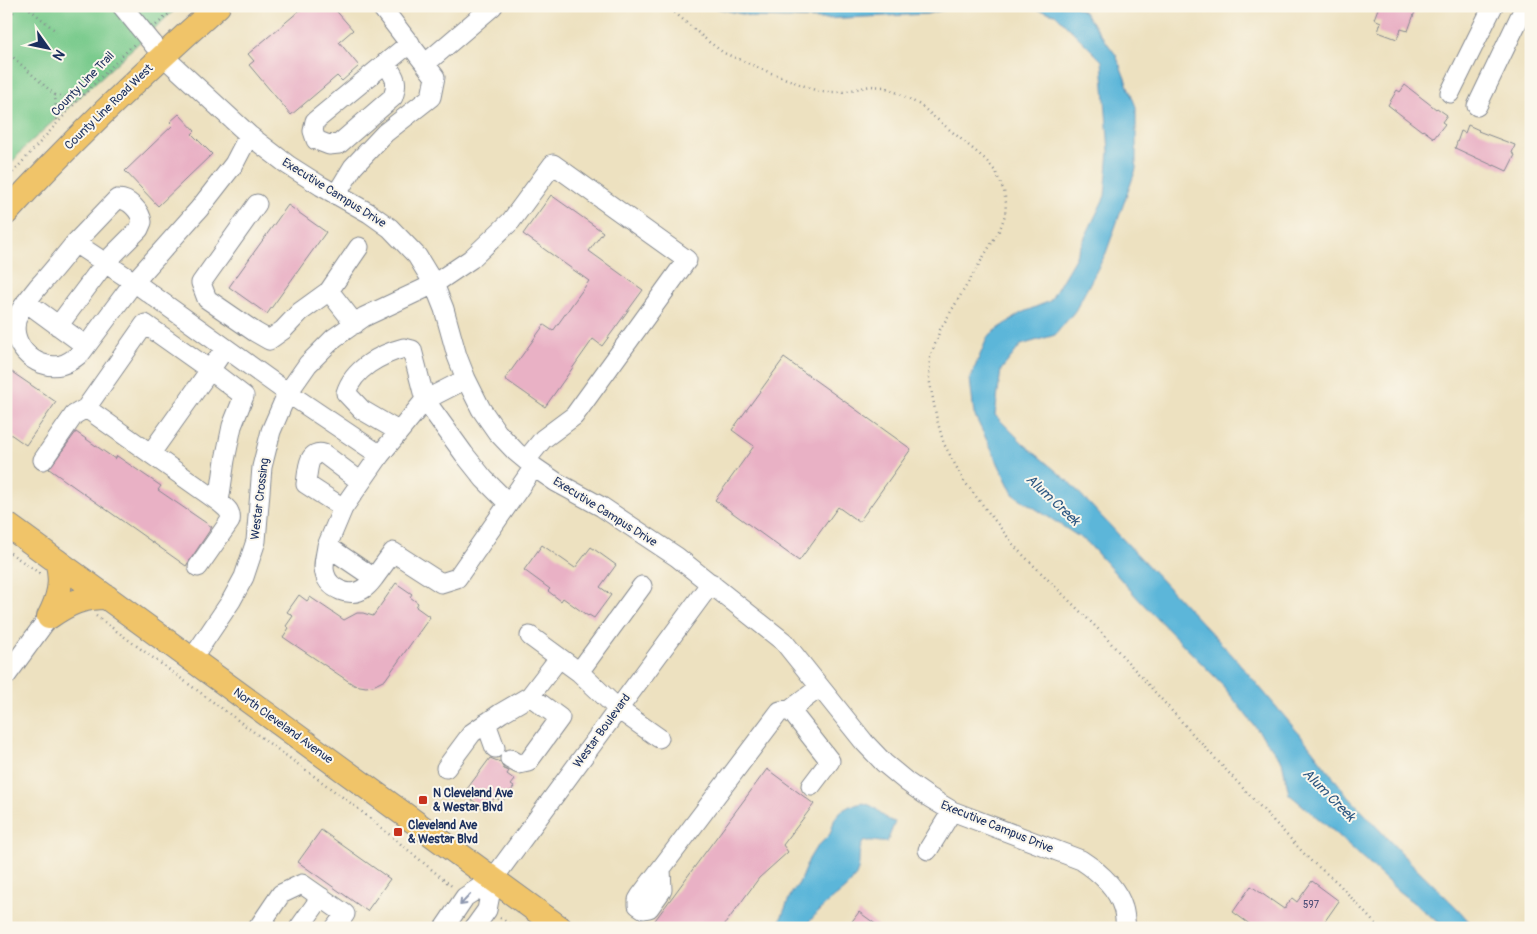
<svg xmlns="http://www.w3.org/2000/svg" width="1537" height="934" font-family="Pangolin,sans-serif">
	<style>
		.green { fill: #7acb8d; stroke: #4a7d76 }
		.water { fill: #5bb6d9; stroke: #3b729c }
		.building { fill: #e9b1c5 }
		.lines { fill: none; stroke-linecap: round; stroke-linejoin: round }
		.minor-casing { stroke: #84888f; stroke-width: 21 }
		.major-casing { stroke: #84888f; stroke-width: 26 }
		.path { stroke: #84888f; stroke-width: 2.5; stroke-dasharray: 1 4; stroke-linecap: butt }
		.minor { stroke: #fff; stroke-width: 19 }
		.major { stroke: #f0c469; stroke-width: 24 }
		.oneway { stroke: #8d97ae }
		.poi-dot { fill: #c8321e; stroke: #fbf7ec; stroke-width: 2 }
		.labels { text-anchor: middle; dominant-baseline: central; stroke-width: 4; stroke-linejoin: round; paint-order: stroke }
		.number-label { font-size: 10px; fill: #4e5078 }
		.street-label { font-size: 12px; fill: #1b2f5e; stroke: #fbf7ec }
		.poi-label { font-size: 12px; font-weight: bold; fill: #1b2f5e; stroke: #fbf7ec; text-anchor: start }
		.water-label { font-size: 14px; font-style: italic; fill: #2e5883; stroke: #fbf7ec }
	</style>
	<rect width="100%" height="100%" fill="#fbf7ec"/>
	<filter id="ink" filterUnits="userSpaceOnUse"><feTurbulence type="fractalNoise" baseFrequency=".02" numOctaves="2"/><feDisplacementMap in="SourceGraphic" scale="10" xChannelSelector="R" yChannelSelector="G"/><feConvolveMatrix kernelMatrix="1 2 1 2 8 2 1 2 1" color-interpolation-filters="sRGB"/></filter>
	<filter id="wash" filterUnits="userSpaceOnUse"><feTurbulence type="fractalNoise" baseFrequency=".0096" numOctaves="4" result="noise"/><feDisplacementMap in="SourceGraphic" scale="20" xChannelSelector="R" yChannelSelector="G"/><feGaussianBlur stdDeviation="1.12" result="paint"/><feColorMatrix in="noise" values="0 0 0 0 0 0 0 0 0 0 0 0 0 0 0 0 0 1.4 0 .05"/><feComposite in="paint" operator="in"/></filter>
	<g filter="url(#wash)">
		<rect width="100%" height="100%" fill="#ede1c0"/>
		<path class="green" d="M 6,6 L 179,6 L 25,147 L 6,169 Z"/>
		<path class="water" d="M 707,6 L 959,6 L 927,14 L 824,19 L 755,17 Z
			M 1022,6 L 1074,6 L 1084,12 L 1116,55 L 1136,107 L 1136,169 L 1106,253 L 1075,311 L 1055,335 L 1021,345 L 1001,370 L 995,415 L 1025,445 L 1068,481 L 1234,657 L 1307,743 L 1347,795 L 1400,852 L 1456,907 L 1475,928 L 1446,928 L 1397,890 L 1337,834 L 1289,794 L 1282,761 L 1220,682 L 1142,603 L 1087,542 L 1013,494 L 974,414 L 970,379 L 988,336 L 1021,313 L 1050,301 L 1074,260 L 1105,196 L 1109,151 L 1102,61 L 1055,14 Z
			M 863,803 C 881,807 882,820 895,822 L 887,842 C 878,843 872,839 863,842 C 856,854 862,863 856,875 C 849,889 833,897 822,908 C 815,914 810,922 803,928 L 777,928 L 791,894 L 799,883 L 809,859 L 815,849 L 830,834 L 835,818 L 841,811 L 850,806 Z"/>
		<g id="blocks">
			<path class="building" d="M 305,6 L 332,6 L 353,30 L 339,42 L 359,66 L 342,81 L 337,76 L 291,115 L 249,65 L 254,61 L 248,54 Z
				M 1379,6 L 1417,6 L 1408,31 L 1401,29 L 1397,39 L 1378,32 L 1381,22 L 1374,19 Z
				M 1405,85 L 1436,109 L 1437,108 L 1447,115 L 1442,122 L 1445,124 L 1434,138 L 1423,130 L 1422,131 L 1388,105 L 1397,90 L 1400,92 Z
				M 179,114 L 195,131 L 192,134 L 212,154 L 158,206 L 125,171 L 173,125 L 170,122 Z
				M 1468,125 L 1479,130 L 1478,131 L 1515,145 L 1512,153 L 1515,155 L 1507,171 L 1494,165 L 1494,166 L 1455,148 L 1461,131 L 1465,133 Z
				M 551,195 L 603,232 L 589,251 L 643,290 L 602,346 L 593,339 L 545,407 L 505,379 L 544,325 L 553,331 L 589,281 L 523,234 Z
				M 288,205 L 326,232 L 267,314 L 229,287 Z
				M 784,358 L 911,449 L 859,522 L 838,507 L 799,561 L 715,500 L 754,446 L 732,430 Z
				M 6,368 L 56,402 L 26,445 L 6,431 Z
				M 76,432 L 115,459 L 117,456 L 161,486 L 158,490 L 212,527 L 186,566 L 49,469 Z
				M 542,545 L 575,568 L 591,547 L 616,565 L 600,587 L 611,595 L 594,618 L 589,615 L 588,616 L 563,598 L 561,601 L 548,591 L 550,589 L 524,570 Z
				M 396,583 L 412,594 L 410,597 L 418,603 L 416,607 L 430,617 L 385,680 L 373,686 L 366,687 L 354,685 L 283,637 L 289,628 L 286,626 L 293,616 L 287,612 L 299,595 L 307,601 L 310,597 L 344,620 L 357,613 L 363,613 L 373,616 Z
				M 490,758 L 500,762 L 504,769 L 509,771 L 507,774 L 515,780 L 511,785 L 514,787 L 502,802 L 495,797 L 485,811 L 464,793 Z
				M 767,769 L 814,804 L 783,845 L 788,852 L 759,878 L 722,928 L 659,928 L 653,923 Z
				M 321,830 L 390,879 L 367,911 L 298,862 Z
				M 1312,881 L 1339,901 L 1325,921 L 1333,928 L 1255,928 L 1233,912 L 1251,886 L 1284,909 L 1292,898 L 1297,902 Z
				M 859,912 L 881,928 L 847,928 Z"/>
		</g>
	</g>
	<g filter="url(#ink)">
		<use href="#blocks" fill-opacity="0" stroke="#84888f" stroke-width="1"/>
		<g class="lines">
			<defs>
				<path id="minor" d="M 122,6 L 162,55 L 249,135 L 288,165 L 321,186 L 369,213 L 390,228 L 417,256 L 434,284 L 444,309 L 457,356 L 466,379 L 481,409 L 497,432 L 516,452 L 534,467 L 556,482 L 602,507 L 677,557 L 784,642 L 864,742 L 884,763 L 907,782 L 927,796 L 952,811 L 1081,860 C 1098,871 1117,887 1123,908 C 1125,914 1125,921 1126,928
					M 385,63 C 394,76 399,80 393,97 L 339,144 L 329,145 L 316,140 L 313,131 L 315,121 L 410,43
					M 425,64 L 493,6
					M 1450,93 L 1493,6
					M 1477,106 L 1525,6
					M 249,135 L 234,164 L 199,209 L 134,282 L 288,393 L 380,455 L 343,508 L 327,546 L 374,578 L 393,552 L 441,583 L 457,578 L 534,467
					M 336,195 L 353,167 L 385,133 L 431,97 L 435,77 L 383,9 L 386,6
					M 257,204 L 201,283 L 207,299 L 255,332 L 269,340 L 283,330 L 300,312 L 329,291 L 355,324
					M 75,243 L 134,282 L 81,353 C 75,358 69,363 61,365 C 34,371 6,341 18,315 C 23,305 31,296 38,287 C 51,273 63,258 75,243 Z
					M 329,291 L 359,247
					M 26,302 L 86,346
					M 58,326 L 105,263 L 139,229 L 142,222 C 141,212 129,198 117,199 L 75,243
					M 398,431 L 362,410 L 346,393 C 353,369 381,354 404,348 L 412,350 L 425,400 L 464,454 L 484,479 L 508,503
					M 151,453 L 210,370 L 244,396 L 232,426 L 225,460 L 219,502 L 86,408 L 145,324 L 210,370 L 225,348
					M 380,455 L 425,400 L 466,379
					M 43,460 L 74,415 L 86,408
					M 343,508 L 306,484 C 308,472 307,449 324,454 L 361,482
					M 327,546 C 326,555 322,565 325,574 C 329,589 350,598 363,589 C 367,587 371,582 374,578
					M 198,567 L 230,521 C 232,511 226,508 219,502
					M 530,636 L 579,672 L 618,709 L 659,738
					M 192,659 L 231,601 L 244,577 L 256,541 L 262,467 L 271,431 L 287,394 L 308,364 L 334,338 L 364,317 L 434,284 L 471,259 L 511,221 L 553,164 L 687,260 L 574,416 L 543,439 L 526,460
					M 579,672 L 642,586
					M 6,676 L 49,617
					M 790,710 L 830,761 L 811,786
					M 486,723 L 495,748
					M 510,759 L 519,764 L 528,762 L 560,718 L 530,696
					M 446,768 L 472,733 L 501,713 L 530,696 L 559,658
					M 928,850 L 952,811
					M 661,869 L 662,890 L 649,908 L 644,909 L 638,905 L 638,900 L 641,895 L 780,711 L 790,710 L 820,687
					M 258,928 L 281,894 L 302,884 L 345,914 L 335,928
					M 299,928 L 321,897
					M 444,928 L 465,897 L 493,879 L 711,583
					M 474,928 L 487,910 L 493,879"/>
				<path id="major" d="M 6,213 C 72,140 144,72 218,6
					M 6,524 L 560,928
					M 49,617 C 69,603 82,597 107,597
					M 49,617 C 59,598 63,581 57,561"/>
			</defs>
			<use href="#minor" class="minor-casing"/>
			<use href="#major" class="major-casing"/>
			<path class="path" d="M 26,6 L 57,32
				M 667,6 L 709,42 L 724,53 L 771,73 L 815,90 L 828,92 L 842,92 L 871,86 L 884,87 L 898,93 L 920,105 L 985,159 L 995,171 L 1004,191 L 1006,203 L 1005,215 L 1000,229 L 940,330 L 930,358 L 929,378 L 937,420 L 944,444 L 964,481 L 1017,549 L 1099,630 L 1199,741 L 1311,861 L 1337,882 L 1379,928
				M 6,20 L 19,6
				M 156,25 L 178,6
				M 6,27 L 8,51
				M 6,51 L 55,95 L 57,122
				M 55,95 L 78,99
				M 6,180 L 79,99 L 135,43
				M 6,550 L 42,575
				M 96,616 L 356,807 L 454,888
				M 500,918 L 517,928"/>
			<use href="#minor" class="minor"/>
			<use href="#major" class="major"/>
		</g>
		<defs><path id="oneway-shaft" d="M-6 0H5M1.5-3L5.5 0L1.5 3" fill="none" stroke-width="1.6" stroke-linecap="round" stroke-linejoin="round" transform="scale(1.25)"/></defs>
		<use class="oneway" href="#oneway-shaft" transform="translate(465 900) rotate(133)"/>
	</g>
	<g class="poi-dot">
		<rect x="418" y="795" width="10" height="10" rx="2.5"/>
		<rect x="393" y="827" width="10" height="10" rx="2.5"/>
	</g>
	<g class="labels">
		<g class="number-label">
			<text x="1311" y="905">597</text>
		</g>
		<g class="street-label">
			<text transform="translate(83 84) rotate(-46)">County Line Trail</text>
			<text transform="translate(109 107) rotate(-44)">County Line Road West</text>
			<text transform="translate(334 193) rotate(32)">Executive Campus Drive</text>
			<text transform="translate(260 499) rotate(-83)">Westar Crossing</text>
			<text transform="translate(605 512) rotate(32)">Executive Campus Drive</text>
			<text transform="translate(283 726) rotate(36)">North Cleveland Avenue</text>
			<text transform="translate(602 731) rotate(-54)">Westar Boulevard</text>
			<text transform="translate(997 827) rotate(22)">Executive Campus Drive</text>
		</g>
		<g class="poi-label">
			<text x="433" y="793">N Cleveland Ave<tspan x="433" dy="14">&amp; Westar Blvd</tspan></text>
			<text x="408" y="825">Cleveland Ave<tspan x="408" dy="14">&amp; Westar Blvd</tspan></text>
		</g>
		<g class="water-label">
			<text transform="translate(1053 500) rotate(43)">Alum Creek</text>
			<text transform="translate(1329 795) rotate(45)">Alum Creek</text>
		</g>
	</g>
	<rect width="1537" height="934" fill="none" stroke="#fbf7ec" stroke-width="25"/>
	<g transform="translate(48 48) rotate(123)" stroke="#fbf7ec" stroke-width="4" paint-order="stroke">
	<path d="M0-4L9 19L0 12L-9 19Z" fill="#1b2f5e"/>
	<text y="-8" font-size="14" font-weight="bold" text-anchor="middle" fill="#1b2f5e">N</text>
	</g>
</svg>
